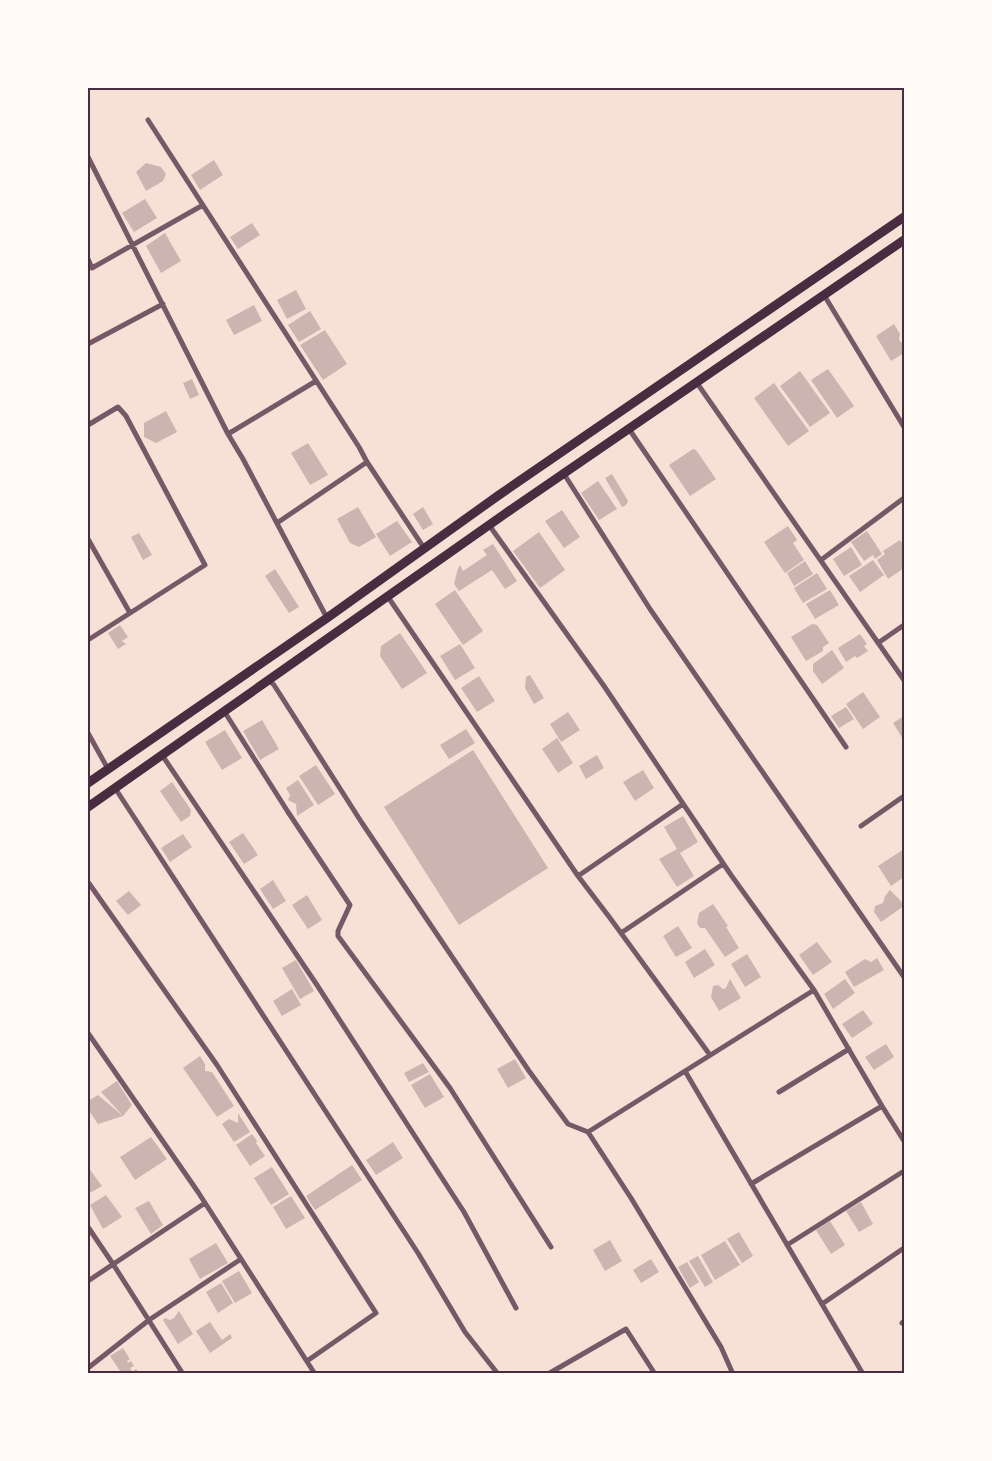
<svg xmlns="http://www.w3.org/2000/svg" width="992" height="1461" font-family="'Alegreya Sans',sans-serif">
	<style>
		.building { fill: #ccb4b1 }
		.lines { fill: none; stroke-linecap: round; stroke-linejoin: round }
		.minor { stroke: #755966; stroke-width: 5 }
		.secondary { stroke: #4a2c40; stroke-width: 9 }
		.neatline { fill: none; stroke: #4a2c40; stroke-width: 2 }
	</style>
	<rect width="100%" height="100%" fill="#f7e1d7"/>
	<path class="building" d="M 214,160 L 223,175 L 200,190 L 191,175 Z
		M 146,163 L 161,167 L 166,174 L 163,181 L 146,191 L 136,172 Z
		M 145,199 L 157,218 L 134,232 L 122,213 Z
		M 252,223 L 260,235 L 238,249 L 230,237 Z
		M 165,233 L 181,261 L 161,273 L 146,246 Z
		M 296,290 L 306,309 L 287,319 L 277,300 Z
		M 254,305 L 262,321 L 234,335 L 226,320 Z
		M 310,311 L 321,329 L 299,342 L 288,325 Z
		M 894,324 L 900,334 L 899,340 L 904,345 L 904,353 L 891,361 L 876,336 Z
		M 325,330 L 347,364 L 323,380 L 300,345 Z
		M 828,369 L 854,406 L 837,418 L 811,380 Z
		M 800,371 L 830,413 L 810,427 L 780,386 Z
		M 192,379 L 199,395 L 190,399 L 183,383 Z
		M 774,383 L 809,431 L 788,446 L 754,398 Z
		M 166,411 L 177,432 L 156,443 L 144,437 L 144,423 Z
		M 308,443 L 328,475 L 310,485 L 291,453 Z
		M 693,449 L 696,450 L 716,479 L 690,496 L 669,465 Z
		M 612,474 L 628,501 L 626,505 L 622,507 L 605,478 Z
		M 598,481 L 617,509 L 599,520 L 581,493 Z
		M 358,507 L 376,537 L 359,547 L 350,543 L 337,519 Z
		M 423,507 L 433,524 L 423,530 L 413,514 Z
		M 562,510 L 580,537 L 564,548 L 545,521 Z
		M 397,521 L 412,542 L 390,556 L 376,534 Z
		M 788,526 L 797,540 L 793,543 L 804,560 L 785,573 L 764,542 Z
		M 867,531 L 882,554 L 875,559 L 873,555 L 864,561 L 851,542 Z
		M 539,532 L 565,570 L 540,588 L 513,551 Z
		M 139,533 L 152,555 L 143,560 L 131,537 Z
		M 900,540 L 904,546 L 904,568 L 888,579 L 877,560 L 885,554 L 883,551 Z
		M 493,544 L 517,581 L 505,589 L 492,570 L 459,591 L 454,584 L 458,568 L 460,565 L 463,571 L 487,555 L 483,550 Z
		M 851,547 L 862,565 L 844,576 L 833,559 Z
		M 873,560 L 884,575 L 860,592 L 849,576 Z
		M 805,561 L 813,574 L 794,586 L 787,573 Z
		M 275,569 L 299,607 L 289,613 L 265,576 Z
		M 817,573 L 827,589 L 803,603 L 794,588 Z
		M 455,590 L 483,631 L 463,645 L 435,604 Z
		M 830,590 L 839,605 L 815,619 L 806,604 Z
		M 812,624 L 817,625 L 829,643 L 823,647 L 823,651 L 806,661 L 791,637 Z
		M 120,625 L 128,637 L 122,641 L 126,644 L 118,649 L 108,633 Z
		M 400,633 L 427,673 L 402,689 L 380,656 L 381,646 Z
		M 860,634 L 867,644 L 864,646 L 868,651 L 857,658 L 855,656 L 846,662 L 838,648 Z
		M 460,644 L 475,668 L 455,680 L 440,656 Z
		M 832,650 L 844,668 L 822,684 L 813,671 L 813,664 Z
		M 530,675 L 544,698 L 534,704 L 525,688 L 526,677 Z
		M 479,676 L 495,701 L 477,712 L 461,688 Z
		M 863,692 L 880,717 L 863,729 L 846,704 Z
		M 846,707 L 854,719 L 839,728 L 831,716 Z
		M 568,712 L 580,730 L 561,742 L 550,724 Z
		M 904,716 L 904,741 L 893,723 Z
		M 262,720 L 279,749 L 260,760 L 243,731 Z
		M 466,729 L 475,743 L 449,759 L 440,745 Z
		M 225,730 L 242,758 L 222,770 L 205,742 Z
		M 557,738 L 573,763 L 558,773 L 542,749 Z
		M 473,750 L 548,868 L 459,925 L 384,807 Z
		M 597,755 L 604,768 L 586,779 L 579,766 Z
		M 316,765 L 335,794 L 318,805 L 299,776 Z
		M 643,770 L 654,788 L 635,801 L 623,782 Z
		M 298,780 L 314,805 L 297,816 L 296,804 L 288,800 L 290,795 L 286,788 Z
		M 172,782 L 191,810 L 190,816 L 181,822 L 160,791 Z
		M 683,816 L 698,842 L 680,853 L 694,876 L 677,887 L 659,859 L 677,849 L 664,827 Z
		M 243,833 L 258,855 L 244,864 L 229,842 Z
		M 183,834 L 192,847 L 170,862 L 161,848 Z
		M 904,849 L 904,877 L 891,886 L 878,866 Z
		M 273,880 L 286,901 L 273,909 L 260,889 Z
		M 890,890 L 900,900 L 904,906 L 881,922 L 874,912 L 875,906 L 883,903 L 885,896 Z
		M 129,891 L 141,905 L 128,915 L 116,901 Z
		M 307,895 L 322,920 L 308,929 L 292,905 Z
		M 713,904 L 728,926 L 726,927 L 739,948 L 725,957 L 705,928 L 700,928 L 697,923 L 699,913 Z
		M 678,926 L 692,948 L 676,957 L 663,936 Z
		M 817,942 L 832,962 L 813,975 L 799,955 Z
		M 705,949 L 715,965 L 694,978 L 685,962 Z
		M 747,954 L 761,977 L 745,987 L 731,964 Z
		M 877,958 L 884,970 L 854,987 L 845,972 L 865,959 L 871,962 Z
		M 296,960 L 314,991 L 300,999 L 282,968 Z
		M 730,979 L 741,998 L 719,1011 L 711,997 L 713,986 L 718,985 L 723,989 L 726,988 Z
		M 845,979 L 855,993 L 833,1009 L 824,994 Z
		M 292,989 L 301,1005 L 282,1016 L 273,1001 Z
		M 863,1010 L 873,1024 L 852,1038 L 842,1024 Z
		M 886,1044 L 894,1057 L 874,1070 L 865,1057 Z
		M 200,1056 L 205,1064 L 205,1071 L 212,1072 L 234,1106 L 217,1117 L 183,1068 Z
		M 515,1059 L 526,1078 L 508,1088 L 497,1069 Z
		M 423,1063 L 429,1072 L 409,1082 L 404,1073 Z
		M 430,1074 L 444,1097 L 425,1108 L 411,1085 Z
		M 117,1081 L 132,1105 L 123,1116 L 101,1092 Z
		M 98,1095 L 123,1116 L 98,1124 L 88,1109 L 88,1101 Z
		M 238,1113 L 250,1132 L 234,1142 L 222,1124 L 229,1119 L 238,1123 Z
		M 252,1134 L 257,1141 L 256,1143 L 265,1156 L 250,1166 L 236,1145 Z
		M 151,1137 L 167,1159 L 135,1180 L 120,1157 Z
		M 393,1142 L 403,1158 L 376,1175 L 366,1160 Z
		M 352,1165 L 362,1180 L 315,1210 L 306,1196 Z
		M 88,1167 L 102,1186 L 88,1194 Z
		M 272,1167 L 289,1194 L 271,1205 L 254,1178 Z
		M 106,1195 L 122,1217 L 103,1229 L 90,1205 Z
		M 291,1196 L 305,1218 L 286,1229 L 273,1207 Z
		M 149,1201 L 163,1225 L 151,1234 L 135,1208 Z
		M 861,1202 L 873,1224 L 859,1232 L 846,1211 Z
		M 830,1221 L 845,1245 L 831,1254 L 816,1230 Z
		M 739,1232 L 753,1256 L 742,1263 L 727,1239 Z
		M 610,1240 L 622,1261 L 605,1271 L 593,1250 Z
		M 725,1241 L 740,1265 L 715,1280 L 701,1255 Z
		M 216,1243 L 228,1263 L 200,1279 L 189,1259 Z
		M 698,1256 L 713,1282 L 705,1287 L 689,1261 Z
		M 651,1259 L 659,1272 L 641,1283 L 633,1270 Z
		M 687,1262 L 699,1282 L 690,1288 L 678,1267 Z
		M 239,1271 L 252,1293 L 235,1303 L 222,1281 Z
		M 221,1283 L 233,1303 L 218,1313 L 206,1292 Z
		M 179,1311 L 193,1334 L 178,1344 L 163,1320 L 165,1318 L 170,1320 L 174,1318 Z
		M 210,1322 L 222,1340 L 230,1334 L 232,1338 L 210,1353 L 196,1331 Z
		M 123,1348 L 130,1359 L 127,1361 L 128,1363 L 131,1361 L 134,1366 L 130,1368 L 132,1372 L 136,1369 L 140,1374 L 122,1374 L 110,1356 Z"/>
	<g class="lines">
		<path class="minor" d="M 148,120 L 359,447 L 367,462 L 277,523
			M 88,157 L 228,434 L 243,459 L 327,618
			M 88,259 L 92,268 L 203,205
			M 824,295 L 904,427
			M 88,344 L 163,304
			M 697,383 L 904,680
			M 88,425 L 118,407 L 126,416 L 205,565 L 88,640
			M 629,429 L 846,747
			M 228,434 L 316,381
			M 367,462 L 424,548
			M 564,474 L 650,609 L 904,977
			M 489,525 L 604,686 L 731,875 L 814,990 L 882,1106 L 904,1141
			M 88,539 L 130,613
			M 821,560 L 904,498
			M 388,597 L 578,876 L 610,918 L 710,1055
			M 878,643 L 904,625
			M 269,680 L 274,685 L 362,823 L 529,1071 L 568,1124 L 588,1132 L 631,1198 L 721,1347 L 733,1374
			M 224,711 L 288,812 L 350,905 L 338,931 L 338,936 L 450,1088 L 551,1247
			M 88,733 L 108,769
			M 162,755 L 317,985 L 464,1212 L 516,1308
			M 115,788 L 418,1253 L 465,1332 L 498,1374
			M 861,826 L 904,796
			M 578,876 L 683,804
			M 88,882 L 217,1065 L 376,1313 L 307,1361
			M 621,933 L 723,864
			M 88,1033 L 198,1192 L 315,1374
			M 685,1071 L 863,1374
			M 779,1092 L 849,1049
			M 588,1132 L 814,990
			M 751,1184 L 882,1106
			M 88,1227 L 113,1264 L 183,1374
			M 787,1245 L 904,1171
			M 88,1281 L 205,1203
			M 822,1304 L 904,1248
			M 902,1323 L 904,1321
			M 88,1368 L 149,1320 L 241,1259
			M 548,1374 L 626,1329 L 655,1374"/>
		<path class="secondary" d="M 88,783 L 327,618 L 499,495 L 904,217
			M 88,807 L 509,511 L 904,240"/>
	</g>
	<rect width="992" height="1461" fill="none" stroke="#fffaf5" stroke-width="178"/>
	<rect x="89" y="89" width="814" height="1283" class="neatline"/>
</svg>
